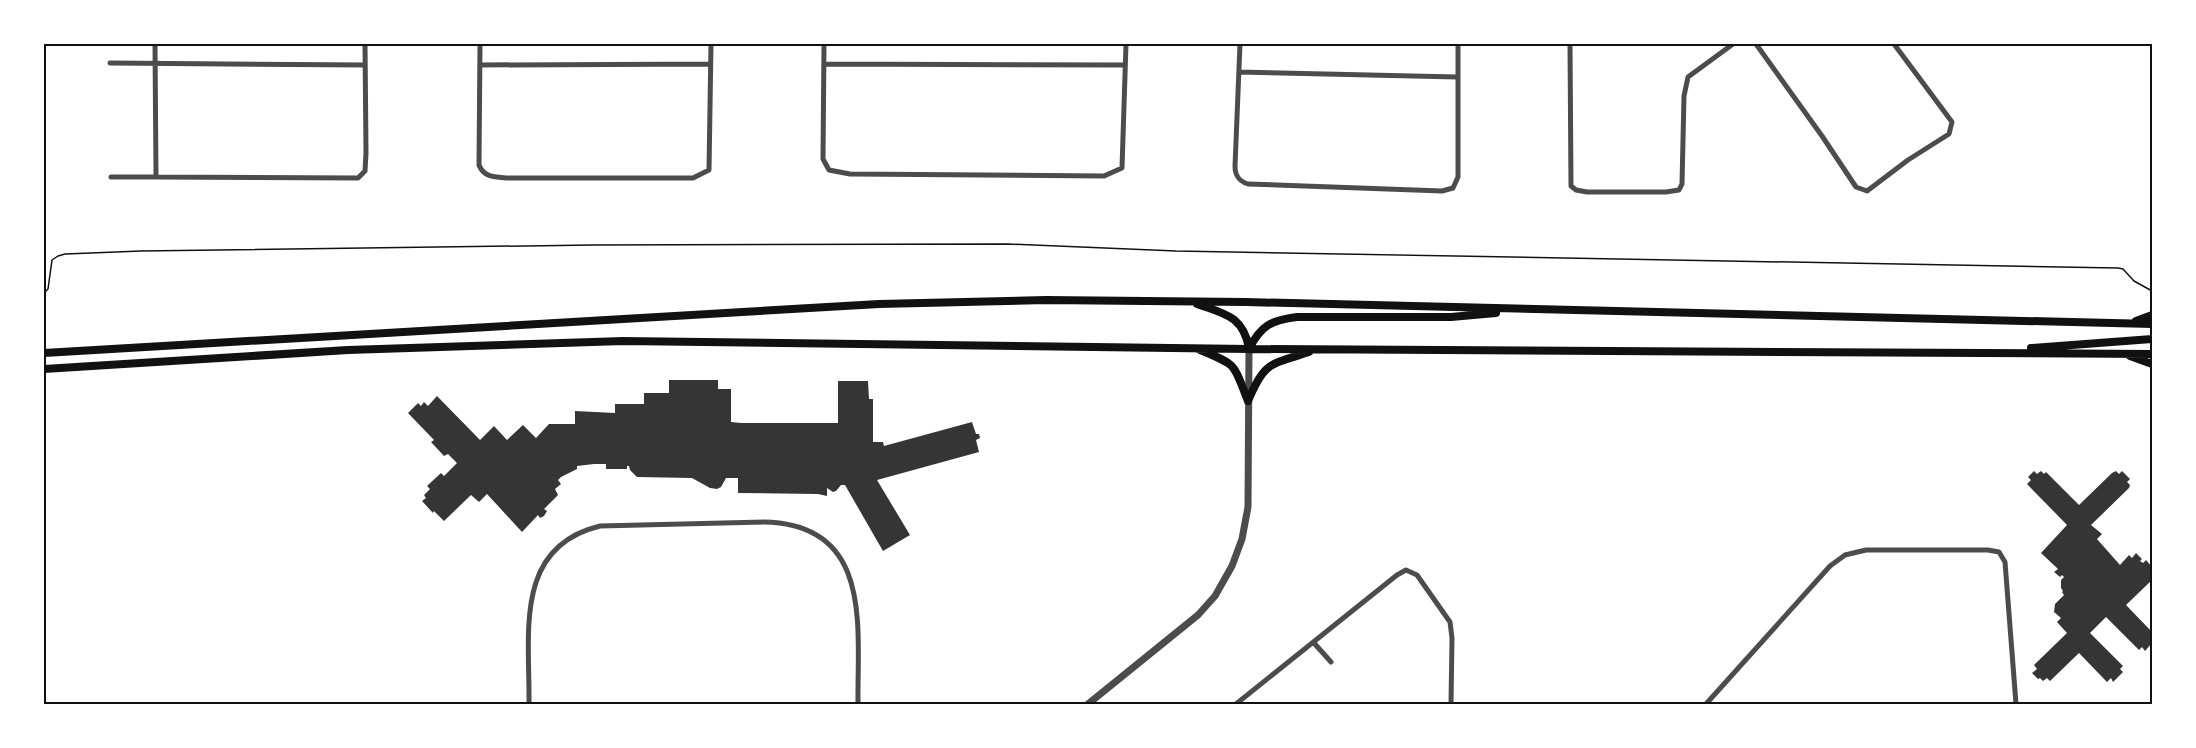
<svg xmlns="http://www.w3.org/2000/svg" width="2196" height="748" font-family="Jost,sans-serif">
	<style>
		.building { fill: #353535 }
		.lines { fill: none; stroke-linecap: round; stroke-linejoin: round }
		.path { stroke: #111; stroke-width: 1.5 }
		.minor { stroke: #4c4c4c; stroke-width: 5 }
		.tertiary { stroke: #4c4c4c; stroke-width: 7 }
		.trunk { stroke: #111; stroke-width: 8 }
		.neatline { fill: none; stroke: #111; stroke-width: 2 }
	</style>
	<rect width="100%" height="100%" fill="#fff"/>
	<path class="building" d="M 669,380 L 718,380 L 718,389 L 731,389 L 731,422 L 741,423 L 838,423 L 838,381 L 868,381 L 869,399 L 873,399 L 873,442 L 883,442 L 884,446 L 972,422 L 976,434 L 979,434 L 980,438 L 976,440 L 979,452 L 877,480 L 910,535 L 883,551 L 845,485 L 841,485 L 836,491 L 833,492 L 827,488 L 827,496 L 818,494 L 738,493 L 738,478 L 726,478 L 721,487 L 717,489 L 710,488 L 692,478 L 637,477 L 630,470 L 629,466 L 627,466 L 627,469 L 606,469 L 606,464 L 594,464 L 577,466 L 577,469 L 561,477 L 558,480 L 561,484 L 555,489 L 558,495 L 544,509 L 547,511 L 544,516 L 540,518 L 538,515 L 522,532 L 487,494 L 479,502 L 471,495 L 444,521 L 434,511 L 433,513 L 422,501 L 426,498 L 424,495 L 430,489 L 427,486 L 441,473 L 444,476 L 457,463 L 448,454 L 444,456 L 431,442 L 434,440 L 408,413 L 418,403 L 421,406 L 424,402 L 428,406 L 437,396 L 480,440 L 494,426 L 507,440 L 523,425 L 536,438 L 549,424 L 575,424 L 575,411 L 615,413 L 615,404 L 644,404 L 644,393 L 669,393 Z
		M 2034,471 L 2037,474 L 2041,471 L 2044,474 L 2046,472 L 2079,505 L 2112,473 L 2116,471 L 2119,474 L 2122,471 L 2130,479 L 2127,482 L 2130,485 L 2129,488 L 2091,525 L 2102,534 L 2097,539 L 2120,565 L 2129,555 L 2132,558 L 2136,553 L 2142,559 L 2140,561 L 2143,563 L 2146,560 L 2152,567 L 2152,580 L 2126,605 L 2152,632 L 2152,643 L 2145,651 L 2142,647 L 2139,650 L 2106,617 L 2090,633 L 2123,666 L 2120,669 L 2123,672 L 2113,682 L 2111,678 L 2107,682 L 2079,653 L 2050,681 L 2047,678 L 2043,681 L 2040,678 L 2038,679 L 2032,673 L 2037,669 L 2034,665 L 2067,633 L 2057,622 L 2061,618 L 2054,612 L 2055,604 L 2064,595 L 2062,592 L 2063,591 L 2061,588 L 2061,580 L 2064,577 L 2062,575 L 2060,577 L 2054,572 L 2058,569 L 2041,553 L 2067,525 L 2027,484 L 2031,480 L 2028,477 Z"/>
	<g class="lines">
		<path class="path" d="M 44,293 L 48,289 L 52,260 L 58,256 L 65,254 L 141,251 L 593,245 L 1007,244 L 1176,251 L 2118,268 L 2123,269 L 2134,281 L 2152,291"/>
		<path class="minor" d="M 155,44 L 156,177 L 358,178 L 365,171 L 366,153 L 365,44
			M 480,44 L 479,165 C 484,178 496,177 508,178 L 693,178 L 709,170 L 711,44
			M 824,44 L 823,159 L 829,170 L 850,174 L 1104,176 L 1122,168 L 1126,44
			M 1240,44 L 1235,166 C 1235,176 1239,181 1248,184 L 1442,191 L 1453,188 L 1458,177 L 1458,44
			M 1570,44 L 1571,186 L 1576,190 L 1587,192 L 1666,192 L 1679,190 L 1682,184 L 1684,96 L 1688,77 L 1733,44
			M 1756,44 L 1822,136 L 1856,187 L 1867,191 L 1908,160 L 1949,134 L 1952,122 L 1894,44
			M 110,63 L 365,65
			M 824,64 L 1125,65
			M 480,65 L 711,64
			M 1239,72 L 1457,77
			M 111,177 L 156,177
			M 1314,643 L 1331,662
			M 529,704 C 530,634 513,547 600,526 L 764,522 C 874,524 857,628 858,704
			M 1236,704 L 1397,575 L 1406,570 L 1417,575 L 1450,622 L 1452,638 L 1451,704
			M 1706,704 L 1830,566 L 1845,555 L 1866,550 L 1988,550 L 1999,552 L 2005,562 L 2016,704"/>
		<path class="tertiary" d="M 1088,704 L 1198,615 L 1215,596 L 1232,566 L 1242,539 L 1248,507 L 1249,349"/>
		<path class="trunk" d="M 1197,304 C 1225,314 1243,316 1249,348
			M 2136,321 L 2152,315
			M 2031,348 L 2152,339
			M 1198,349 C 1238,366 1232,361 1248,401
			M 1249,349 C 1261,325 1272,320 1297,317 L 1451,317 L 1496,313
			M 44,353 L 879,304 L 1046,300 L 1246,302 L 2152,324
			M 2130,356 L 2152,364
			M 44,369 L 348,350 L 623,341 L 1249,349 L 2152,354
			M 1248,401 C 1265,360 1271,365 1309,352"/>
	</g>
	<rect width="2196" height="748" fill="none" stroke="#ffffff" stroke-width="90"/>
	<rect x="45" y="45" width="2106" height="658" class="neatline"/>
</svg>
